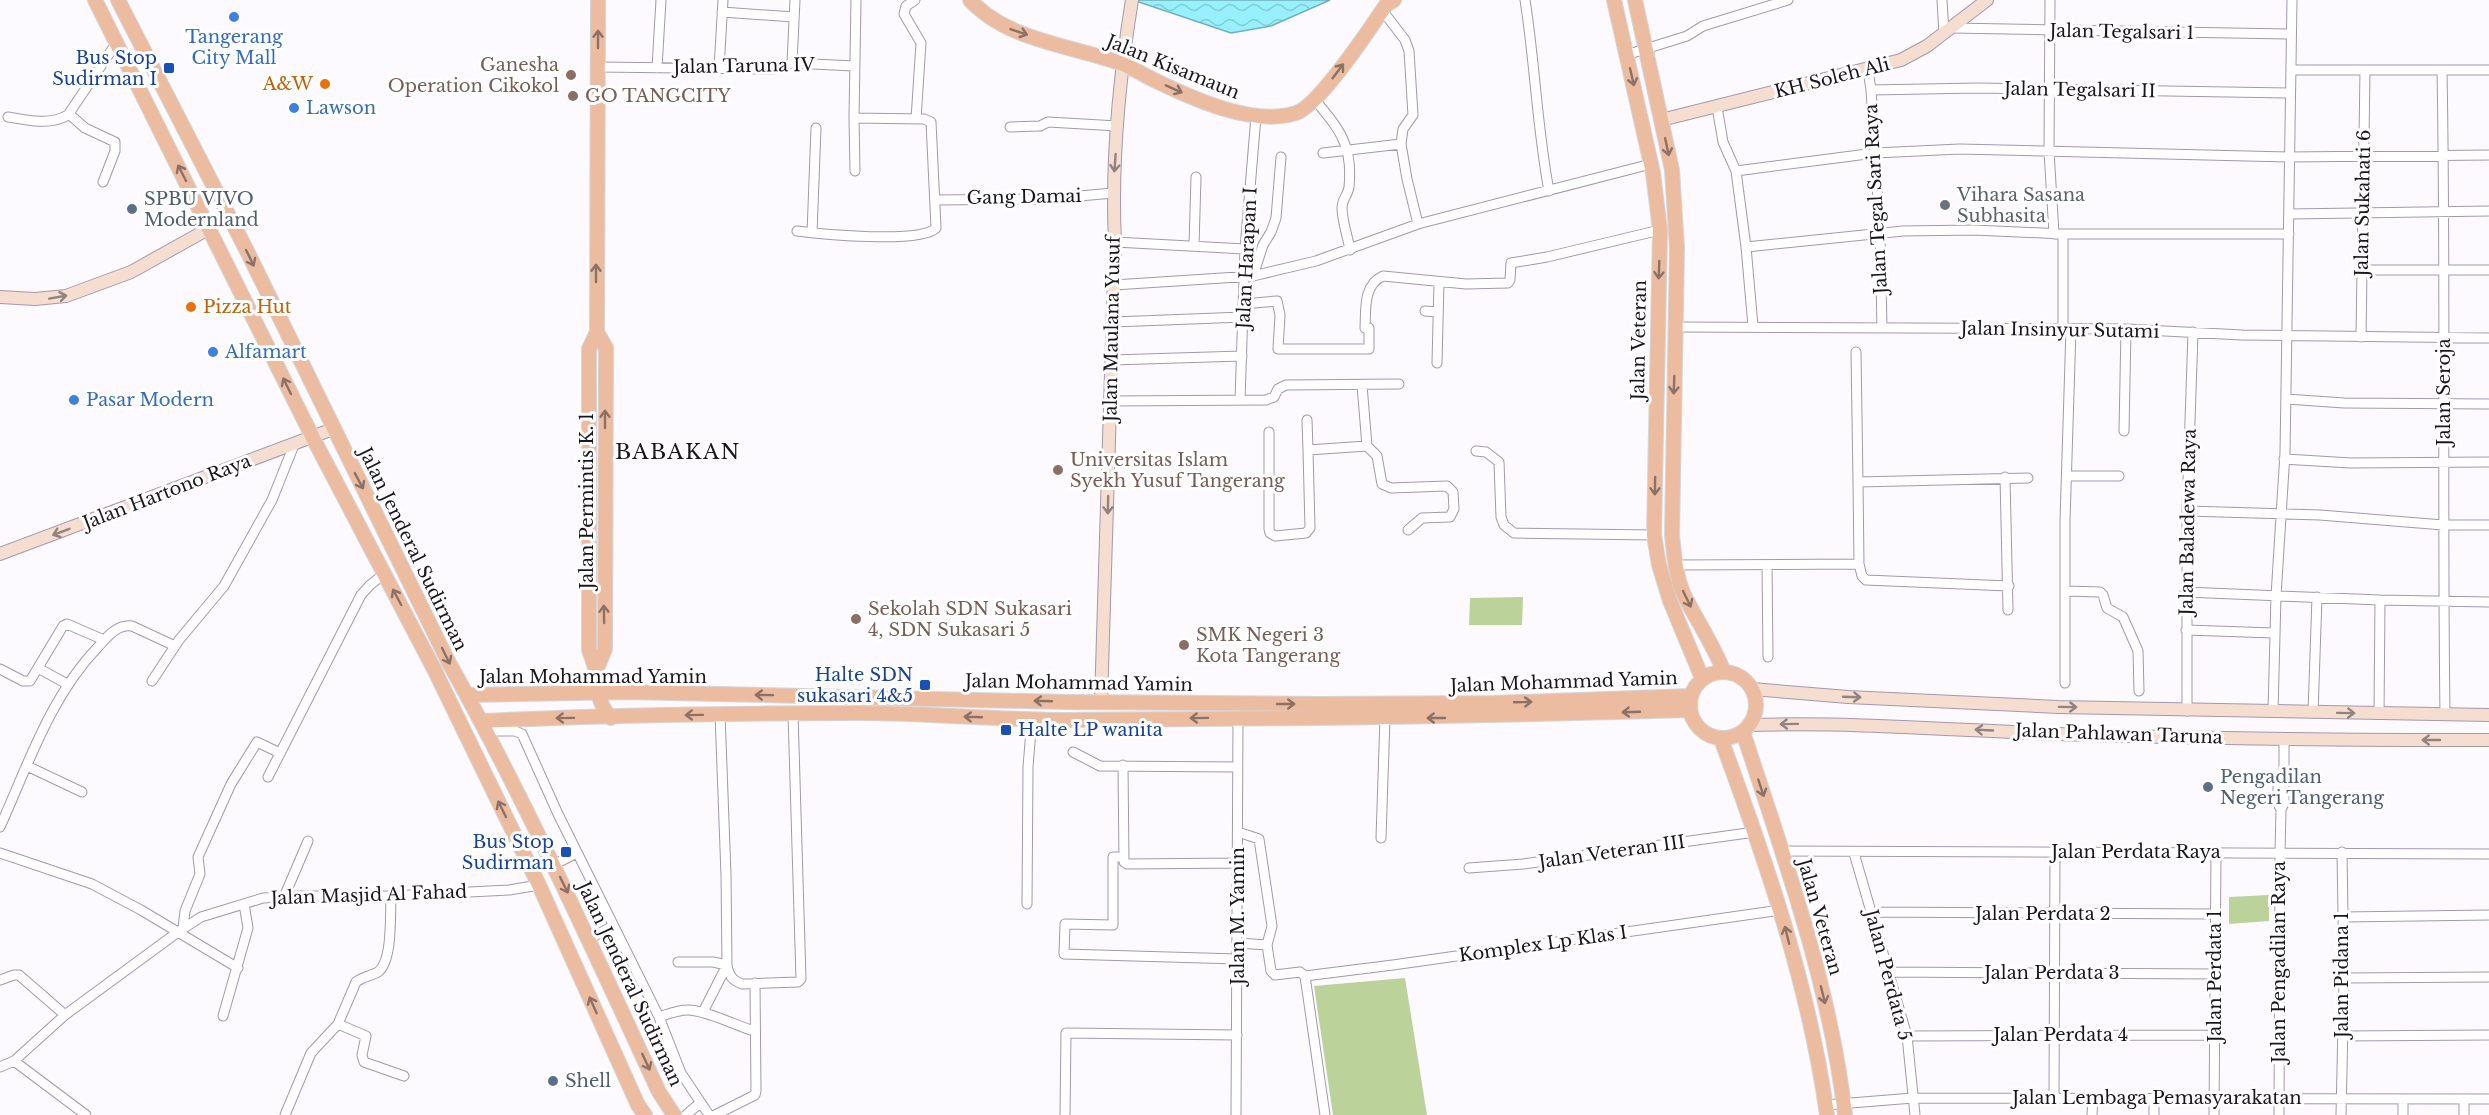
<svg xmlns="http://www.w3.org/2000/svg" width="2489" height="1115" font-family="'Libre Baskerville',serif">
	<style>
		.green { fill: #bcd29b }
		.water { fill: url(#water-waves); stroke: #71afbb; stroke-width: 1.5 }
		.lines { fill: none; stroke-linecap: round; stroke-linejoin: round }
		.street-casing { stroke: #a298b2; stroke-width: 11 }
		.secondary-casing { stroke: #a298b2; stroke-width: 14 }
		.primary-casing { stroke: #d6d5d7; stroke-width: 16 }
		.street { stroke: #fff; stroke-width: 9 }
		.secondary { stroke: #f5ddd0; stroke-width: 12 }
		.primary { stroke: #ebbca0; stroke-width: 14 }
		.oneway { stroke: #8d7166 }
		.oneway2 { stroke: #928380 }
		.shop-dot { fill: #3f7fe0; stroke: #fff; stroke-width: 2 }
		.transit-dot { fill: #1a4fb4; stroke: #fff; stroke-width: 2 }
		.education-dot { fill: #8d6e63; stroke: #fff; stroke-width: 2 }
		.food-dot { fill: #e8710a; stroke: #fff; stroke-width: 2 }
		.worship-dot { fill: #6b7280; stroke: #fff; stroke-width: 2 }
		.service-dot { fill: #5c6f8a; stroke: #fff; stroke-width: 2 }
		.labels { text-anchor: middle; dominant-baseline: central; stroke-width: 6; stroke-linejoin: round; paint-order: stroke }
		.street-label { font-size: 18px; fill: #1a161f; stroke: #fff }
		.shop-label { font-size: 18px; fill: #366cbe; stroke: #fff; text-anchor: start }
		.transit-label { font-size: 18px; fill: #164399; stroke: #fff; text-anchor: end }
		.education-label { font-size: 18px; fill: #785e54; stroke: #fff; text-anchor: start }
		.food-label { font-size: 18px; fill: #c56008; stroke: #fff; text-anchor: end }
		.worship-label { font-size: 18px; fill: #5b616d; stroke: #fff; text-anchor: start }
		.service-label { font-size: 18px; fill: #4e5e75; stroke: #fff; text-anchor: start }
		.quarter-label { font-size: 21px; letter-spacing: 1.5px; fill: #1a161f; stroke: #fff }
	</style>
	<defs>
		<pattern id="water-waves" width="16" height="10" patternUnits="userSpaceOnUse" patternTransform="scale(1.5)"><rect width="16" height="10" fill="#96f0fe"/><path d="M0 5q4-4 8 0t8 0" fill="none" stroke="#81cdd9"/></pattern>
	</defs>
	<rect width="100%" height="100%" fill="#fcf9ff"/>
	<path class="green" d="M 1523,597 L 1522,625 L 1469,625 L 1470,598 Z
		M 2269,895 L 2269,921 L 2229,924 L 2229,897 Z
		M 1405,978 L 1427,1115 L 1333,1115 L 1314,986 Z"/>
	<path class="water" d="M 1133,0 L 1330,0 L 1271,26 L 1231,33 Z"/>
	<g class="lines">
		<defs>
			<path id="street" d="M 915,0 L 906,6 L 904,14 L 921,43 L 916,119
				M 1525,0 C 1535,63 1537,128 1549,191
				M 1942,0 L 1944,34
				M 2050,0 L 2049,151 L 2054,234
				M 1382,10 L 1405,40 L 1409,51 L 1413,115 L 1403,129 L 1401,144 L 1407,179 L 1418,224
				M 722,12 L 794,17
				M 1952,28 L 2291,34
				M 1626,55 L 1687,36 L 1703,26 L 1788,0
				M 792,63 L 795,0
				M 598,67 L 771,69 L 792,63 L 854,66
				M 657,68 L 661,0
				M 719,69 L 723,0
				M 1868,70 L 1871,90 L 1880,234 L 1882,328
				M 2291,70 L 2489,70
				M 2442,70 C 2446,285 2442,500 2445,714
				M 1871,90 L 1978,88 L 2289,93
				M 1315,100 C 1340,130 1353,145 1349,187 C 1348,195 1342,199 1342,208 C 1342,221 1348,237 1350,250
				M 1717,107 L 1723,142 L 1736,171 L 1746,247 L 1753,326
				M 69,114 L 85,128 L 115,142 L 115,151 L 103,182
				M 8,117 C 29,120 49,126 68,115 L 117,42
				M 854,118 L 855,171
				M 1010,127 L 1040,126 L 1048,122 L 1118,126
				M 1323,153 L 1401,144
				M 1736,171 L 1875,153 L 1960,149 L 2289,157 L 2489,155
				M 935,200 L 1047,199 L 1113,193
				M 2289,214 L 2489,211
				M 797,231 C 821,234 920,244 936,228 L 931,122 L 924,119 L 854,118 L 856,0
				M 812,233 L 816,128
				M 1115,242 L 1245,249
				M 1194,246 L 1196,177
				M 1746,247 L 1903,231 L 1974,230 L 2063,234 L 2289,234
				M 2361,270 L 2489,270
				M 1253,276 L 1263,245 L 1271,232 L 1276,218 L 1281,157
				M 1114,285 L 1253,276 L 1316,261 L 1418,224 L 1651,164
				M 1243,304 L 1277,301 L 1280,315 L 1278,349 L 1369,349 L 1369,328 L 1365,328 C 1366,309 1363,285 1383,276 L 1466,284 L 1508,283 L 1510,280 L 1511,263 L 1547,257 L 1660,230
				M 1425,311 L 1438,312
				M 1113,322 L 1243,317
				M 1676,327 L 2126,329 L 2242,335 L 2489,338
				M 2063,329 L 2063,234
				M 2361,337 L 2365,70
				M 1856,352 L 1858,482 L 2028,478
				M 1112,360 L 1242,356
				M 1437,363 L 1439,282
				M 1362,385 L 1367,446 L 1377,456 L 1382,484 L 1391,488 L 1447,486 L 1453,492 L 1454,509 L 1450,517 L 1422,518 L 1408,530
				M 2286,399 L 2344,403 L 2489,404
				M 1240,400 L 1245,249 L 1256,116
				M 1110,401 L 1266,400 L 1274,397 L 1278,389 L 1286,385 L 1399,384
				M 1307,420 L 1308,450
				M 2124,431 L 2126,329
				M 1269,432 L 1269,529 L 1270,533 L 1275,536 L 1306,533 L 1310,528 L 1308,450 L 1367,446
				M 1476,451 L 1486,452 L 1499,462 L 1501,517 L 1504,525 L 1514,533 L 1654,535
				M 2284,459 L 2351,463 L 2489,462
				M 2067,476 L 2119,476
				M 2005,477 L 2008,610
				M 1858,482 L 1859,564 L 1862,576 L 1866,580 L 2009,586
				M 2187,511 L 2320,515 L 2443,525 L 2489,525
				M 1675,565 L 1859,564
				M 1767,565 L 1768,657
				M 2065,591 L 2100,592 L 2103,595 L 2107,608 L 2123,617 L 2138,651 L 2139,691
				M 2185,592 L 2380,600 L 2489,602
				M 2186,630 L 2274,633
				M 38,668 L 67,684
				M 0,669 L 23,681 L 30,681 L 63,626 L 67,624 L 104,640
				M 152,681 L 179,640 L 224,586 L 272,500 L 294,445
				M 2065,683 L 2065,521 L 2071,329
				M 2187,711 L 2187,511 L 2193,332
				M 2273,712 L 2276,596 L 2285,453 L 2292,0
				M 2313,713 L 2317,597
				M 2379,714 L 2380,600
				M 486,731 L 515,731 L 522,734 L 558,814 L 659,1017 L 681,1073 L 709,1115
				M 1073,752 L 1100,766 L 1237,767
				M 1123,765 L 1124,862 L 1127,864 L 1238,863
				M 27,766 L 82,792
				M 268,777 L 361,595 L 370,585 L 384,574
				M 2278,777 L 2278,803 L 2281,810
				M 0,827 C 28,765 50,697 98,647 C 107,637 117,624 132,626 L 175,646
				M 1238,832 L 1259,839 L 1272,926 L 1267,945
				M 1381,838 L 1385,718
				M 1782,851 L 2489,854
				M 0,853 L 92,884 L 141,910 L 238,968
				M 1854,853 L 1907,1036 L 1915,1115
				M 1124,857 L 1113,857 L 1113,925 L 1065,924 L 1064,954 L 1238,959
				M 553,865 L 577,853
				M 1469,868 L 1523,864 L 1755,832
				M 284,897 L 308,841
				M 1027,904 L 1028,767 L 1032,718
				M 1871,912 L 2216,914
				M 2343,917 L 2489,915
				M 183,928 L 185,911 L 200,874 L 198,857 L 231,784 L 257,742 L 280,753
				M 589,939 L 613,926
				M 1238,943 L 1267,945 L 1271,971 L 1275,975 L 1300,972 L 1305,976 L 1325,1115
				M 678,962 L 713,962 L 727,965 L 726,875 L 720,714
				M 727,965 C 729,976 732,980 742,984 L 798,982 L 801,979 L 793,714
				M 1888,972 L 2216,974
				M 1305,976 L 1393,965 L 1781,910
				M 2344,978 L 2489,977
				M 0,980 L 14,975 L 19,975 L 65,1015
				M 703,1012 L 727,965
				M 223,1016 L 248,928 L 244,904
				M 659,1017 C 668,1014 678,1010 687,1010 C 703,1009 737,1026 754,1031
				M 338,1024 L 366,1036 L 362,1055 L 364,1062 L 404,1076
				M 1907,1036 L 2215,1035
				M 2342,1036 L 2489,1035
				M 14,1061 L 86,1115
				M 0,1067 L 14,1061 L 65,1015 L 178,932 L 201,917 L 263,898 L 299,896 L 391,896 L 509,890 L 539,885
				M 2054,1099 L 2055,853
				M 2154,1099 L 2154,1115
				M 1826,1105 L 1913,1098 L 2489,1099
				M 285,1115 L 311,1053 L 338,1024 L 356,982 C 362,977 371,976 378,972 C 393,961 390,913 391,896
				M 686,1115 L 700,1103
				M 715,1115 L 755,1095 L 756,1091 L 755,983
				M 1065,1115 L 1066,1033 L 1237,1035
				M 1236,1115 L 1238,717
				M 2092,1115 L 2093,1099
				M 2214,1115 L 2216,852
				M 2279,1115 L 2280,852 L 2281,810 L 2284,803 L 2284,739
				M 2341,1115 L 2344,978 L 2342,852
				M 2403,1115 L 2403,1099
				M 2464,1115 L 2464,1099"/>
			<path id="secondary" d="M 1661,120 L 1901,60 L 1927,46 L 1987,0
				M 0,297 L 35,299 L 66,296 L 131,272 L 210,228
				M 0,554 L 333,429
				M 1752,689 L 1848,697 L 2058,707 L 2489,715
				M 1101,702 L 1115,242 C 1111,161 1119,80 1132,0
				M 1749,725 C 1853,722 1955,730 2058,734 C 2201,739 2345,740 2489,740"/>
			<path id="primary" d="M 95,0 L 313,438 L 434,669 L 539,885 L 638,1105 L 645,1115
				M 118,0 L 249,255 L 448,661 C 526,801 592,947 659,1092 L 674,1115
				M 598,0 L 597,332 L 589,349 L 589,650 C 592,658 595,666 596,673 C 598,691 598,704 611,718
				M 970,0 C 1008,41 1070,45 1120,63 C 1131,67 1142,74 1152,79 C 1191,98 1253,127 1296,113 C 1320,105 1370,28 1386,5 L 1394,0
				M 1614,0 L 1653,173 L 1660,230 L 1654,535 L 1659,565 L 1670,601 L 1702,678
				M 1635,0 L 1672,170 L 1677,248 L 1672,535 C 1674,555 1676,577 1684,595 C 1697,621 1713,644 1724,672
				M 596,671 L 605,649 L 606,348 L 597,332
				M1690 705a33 33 0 1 1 66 0a33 33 0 1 1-66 0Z
				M 467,695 L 627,692 L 1067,702 L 1320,704 L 1494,703 L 1690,696
				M 482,721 C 607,715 732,713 858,713 C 929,713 999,720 1070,720 C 1277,719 1483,716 1689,710
				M 1743,732 C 1784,858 1830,983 1845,1115
				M 1721,739 C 1766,861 1809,985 1827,1115"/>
		</defs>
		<use href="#street" class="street-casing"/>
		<use href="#secondary" class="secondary-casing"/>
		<use href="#primary" class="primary-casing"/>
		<use href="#street" class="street"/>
		<use href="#secondary" class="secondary"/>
		<use href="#primary" class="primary"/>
	</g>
	<defs><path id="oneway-shaft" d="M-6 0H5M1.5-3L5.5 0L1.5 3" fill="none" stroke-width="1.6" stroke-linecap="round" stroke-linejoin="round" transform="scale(1.5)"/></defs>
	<g class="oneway">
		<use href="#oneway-shaft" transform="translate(1019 32) rotate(19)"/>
		<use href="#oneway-shaft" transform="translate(598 39) rotate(-90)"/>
		<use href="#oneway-shaft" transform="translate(1338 71) rotate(-53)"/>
		<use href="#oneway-shaft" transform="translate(1632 77) rotate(77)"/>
		<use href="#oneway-shaft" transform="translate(1174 89) rotate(24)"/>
		<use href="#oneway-shaft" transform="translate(1667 147) rotate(78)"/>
		<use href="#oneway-shaft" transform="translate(182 173) rotate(-117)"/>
		<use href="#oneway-shaft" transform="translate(250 258) rotate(64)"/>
		<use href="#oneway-shaft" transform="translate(1659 270) rotate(92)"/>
		<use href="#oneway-shaft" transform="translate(596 273) rotate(-90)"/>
		<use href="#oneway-shaft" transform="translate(1674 385) rotate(92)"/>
		<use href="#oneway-shaft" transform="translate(287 386) rotate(-116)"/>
		<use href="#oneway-shaft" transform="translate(605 419) rotate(-90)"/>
		<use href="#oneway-shaft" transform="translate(359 481) rotate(62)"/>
		<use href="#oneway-shaft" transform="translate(1655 486) rotate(91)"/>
		<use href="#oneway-shaft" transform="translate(397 597) rotate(-118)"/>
		<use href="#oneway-shaft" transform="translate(1687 599) rotate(64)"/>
		<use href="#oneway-shaft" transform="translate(604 614) rotate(-91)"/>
		<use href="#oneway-shaft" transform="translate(446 656) rotate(64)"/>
		<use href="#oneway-shaft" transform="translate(764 695) rotate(-179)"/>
		<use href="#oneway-shaft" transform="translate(1043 701) rotate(-178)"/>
		<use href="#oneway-shaft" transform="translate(1523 702) rotate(-2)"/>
		<use href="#oneway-shaft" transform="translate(1286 704)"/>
		<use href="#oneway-shaft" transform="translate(1631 712) rotate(178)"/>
		<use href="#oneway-shaft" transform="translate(694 715) rotate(179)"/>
		<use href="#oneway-shaft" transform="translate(973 717) rotate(-178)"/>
		<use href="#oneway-shaft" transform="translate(565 718) rotate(179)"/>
		<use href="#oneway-shaft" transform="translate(1199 718) rotate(179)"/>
		<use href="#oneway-shaft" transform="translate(1436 718) rotate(180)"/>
		<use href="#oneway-shaft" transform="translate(1761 788) rotate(72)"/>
		<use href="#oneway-shaft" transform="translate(502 809) rotate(-116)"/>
		<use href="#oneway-shaft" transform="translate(564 885) rotate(64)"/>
		<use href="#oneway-shaft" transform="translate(1787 935) rotate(-104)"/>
		<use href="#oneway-shaft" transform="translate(1823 995) rotate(76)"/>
		<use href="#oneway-shaft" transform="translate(593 1005) rotate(-114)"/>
		<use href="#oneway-shaft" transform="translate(646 1062) rotate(65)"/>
	</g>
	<g class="oneway2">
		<use href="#oneway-shaft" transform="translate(1115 163) rotate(94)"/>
		<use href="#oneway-shaft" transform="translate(58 297) rotate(-10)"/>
		<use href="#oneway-shaft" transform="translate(1108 505) rotate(91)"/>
		<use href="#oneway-shaft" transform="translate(61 532) rotate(159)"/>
		<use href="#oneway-shaft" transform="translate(1852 697) rotate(2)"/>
		<use href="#oneway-shaft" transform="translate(2068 707) rotate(1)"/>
		<use href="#oneway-shaft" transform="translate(2346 713) rotate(1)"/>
		<use href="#oneway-shaft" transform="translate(1789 724) rotate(179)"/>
		<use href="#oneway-shaft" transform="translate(1984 730) rotate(-177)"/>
		<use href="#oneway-shaft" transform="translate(2431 740) rotate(-180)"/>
	</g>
	<g class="shop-dot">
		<circle cx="234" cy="17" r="6"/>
		<circle cx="294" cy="108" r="6"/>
		<circle cx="213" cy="352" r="6"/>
		<circle cx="74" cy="400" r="6"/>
	</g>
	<g class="transit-dot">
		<rect x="163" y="62" width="12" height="12" rx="3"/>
		<rect x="919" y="679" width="12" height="12" rx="3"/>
		<rect x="1000" y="724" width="12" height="12" rx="3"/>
		<rect x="560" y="846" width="12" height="12" rx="3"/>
	</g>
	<g class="education-dot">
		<circle cx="571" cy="75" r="6"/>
		<circle cx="573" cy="96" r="6"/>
		<circle cx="1058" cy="470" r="6"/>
		<circle cx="856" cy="619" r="6"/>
		<circle cx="1184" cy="645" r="6"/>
	</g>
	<g class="food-dot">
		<circle cx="325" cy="84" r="6"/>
		<circle cx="191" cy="307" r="6"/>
	</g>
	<circle class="worship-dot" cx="1945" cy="205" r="6"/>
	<g class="service-dot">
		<circle cx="132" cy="209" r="6"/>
		<circle cx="2208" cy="787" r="6"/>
		<circle cx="553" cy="1081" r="6"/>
	</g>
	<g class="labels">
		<g class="street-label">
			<text transform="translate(2122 32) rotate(1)">Jalan Tegalsari 1</text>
			<text transform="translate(744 66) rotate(-1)">Jalan Taruna IV</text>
			<text transform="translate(1173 67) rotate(22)">Jalan Kisamaun</text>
			<text transform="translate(1832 78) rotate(-14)">KH Soleh Ali</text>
			<text transform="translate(2080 90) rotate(1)">Jalan Tegalsari II</text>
			<text transform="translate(1024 197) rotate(-1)">Gang Damai</text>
			<text transform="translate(1876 199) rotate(-93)">Jalan Tegal Sari Raya</text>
			<text transform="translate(2363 203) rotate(-89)">Jalan Sukahati 6</text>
			<text transform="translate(1247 258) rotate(-87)">Jalan Harapan I</text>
			<text transform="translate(1112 329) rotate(-89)">Jalan Maulana Yusuf</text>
			<text transform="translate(2060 330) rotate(1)">Jalan Insinyur Sutami</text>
			<text transform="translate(1639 340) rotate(-89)">Jalan Veteran</text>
			<text transform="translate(2444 392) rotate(-90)">Jalan Seroja</text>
			<text transform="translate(167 492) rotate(-21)">Jalan Hartono Raya</text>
			<text transform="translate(587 501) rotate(-90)">Jalan Permintis K. 1</text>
			<text transform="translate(2188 522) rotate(-89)">Jalan Baladewa Raya</text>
			<text transform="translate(413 549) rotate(64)">Jalan Jenderal Sudirman</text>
			<text x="593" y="677">Jalan Mohammad Yamin</text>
			<text transform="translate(1564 682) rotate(-2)">Jalan Mohammad Yamin</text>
			<text transform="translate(1079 683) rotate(1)">Jalan Mohammad Yamin</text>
			<text transform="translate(2119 734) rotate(2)">Jalan Pahlawan Taruna</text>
			<text transform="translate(1612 852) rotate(-8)">Jalan Veteran III</text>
			<text x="2136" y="852">Jalan Perdata Raya</text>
			<text transform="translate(369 895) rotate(-2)">Jalan Masjid Al Fahad</text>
			<text x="2043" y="914">Jalan Perdata 2</text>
			<text transform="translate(1238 916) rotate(-90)">Jalan M. Yamin</text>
			<text transform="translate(1820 917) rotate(74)">Jalan Veteran</text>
			<text transform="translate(1543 944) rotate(-8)">Komplex Lp Klas I</text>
			<text transform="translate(2279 962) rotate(-90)">Jalan Pengadilan Raya</text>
			<text x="2052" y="973">Jalan Perdata 3</text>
			<text transform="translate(1888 975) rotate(75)">Jalan Perdata 5</text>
			<text transform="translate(2342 975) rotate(-90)">Jalan Pidana 1</text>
			<text transform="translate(2215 976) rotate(-90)">Jalan Perdata 1</text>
			<text transform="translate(630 984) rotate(65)">Jalan Jenderal Sudirman</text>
			<text x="2061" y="1035">Jalan Perdata 4</text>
			<text x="2157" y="1098">Jalan Lembaga Pemasyarakatan</text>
		</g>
		<g class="shop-label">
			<text x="234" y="37" text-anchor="middle">Tangerang<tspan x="234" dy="21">City Mall</tspan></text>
			<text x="306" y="108">Lawson</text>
			<text x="225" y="352">Alfamart</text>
			<text x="86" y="400">Pasar Modern</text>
		</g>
		<g class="transit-label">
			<text x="157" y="58">Bus Stop<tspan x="157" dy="21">Sudirman I</tspan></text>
			<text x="913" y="675">Halte SDN<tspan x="913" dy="21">sukasari 4&amp;5</tspan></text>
			<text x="1018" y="730" text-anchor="start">Halte LP wanita</text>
			<text x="554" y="842">Bus Stop<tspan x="554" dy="21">Sudirman</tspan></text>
		</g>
		<g class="education-label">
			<text x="559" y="65" text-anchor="end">Ganesha<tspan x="559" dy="21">Operation Cikokol</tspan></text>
			<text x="585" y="96">GO TANGCITY</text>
			<text x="1070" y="460">Universitas Islam<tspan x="1070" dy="21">Syekh Yusuf Tangerang</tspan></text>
			<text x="868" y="609">Sekolah SDN Sukasari<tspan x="868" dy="21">4, SDN Sukasari 5</tspan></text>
			<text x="1196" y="635">SMK Negeri 3<tspan x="1196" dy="21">Kota Tangerang</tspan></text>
		</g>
		<g class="food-label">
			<text x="313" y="84">A&amp;W</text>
			<text x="203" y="307" text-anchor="start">Pizza Hut</text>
		</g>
		<g class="worship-label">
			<text x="1957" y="195">Vihara Sasana<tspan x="1957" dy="21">Subhasita</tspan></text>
		</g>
		<g class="service-label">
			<text x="144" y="199">SPBU VIVO<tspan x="144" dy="21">Modernland</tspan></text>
			<text x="2220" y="777">Pengadilan<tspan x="2220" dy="21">Negeri Tangerang</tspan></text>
			<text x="565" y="1081">Shell</text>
		</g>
		<g class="quarter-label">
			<text x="678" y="452">BABAKAN</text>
		</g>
	</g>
</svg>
